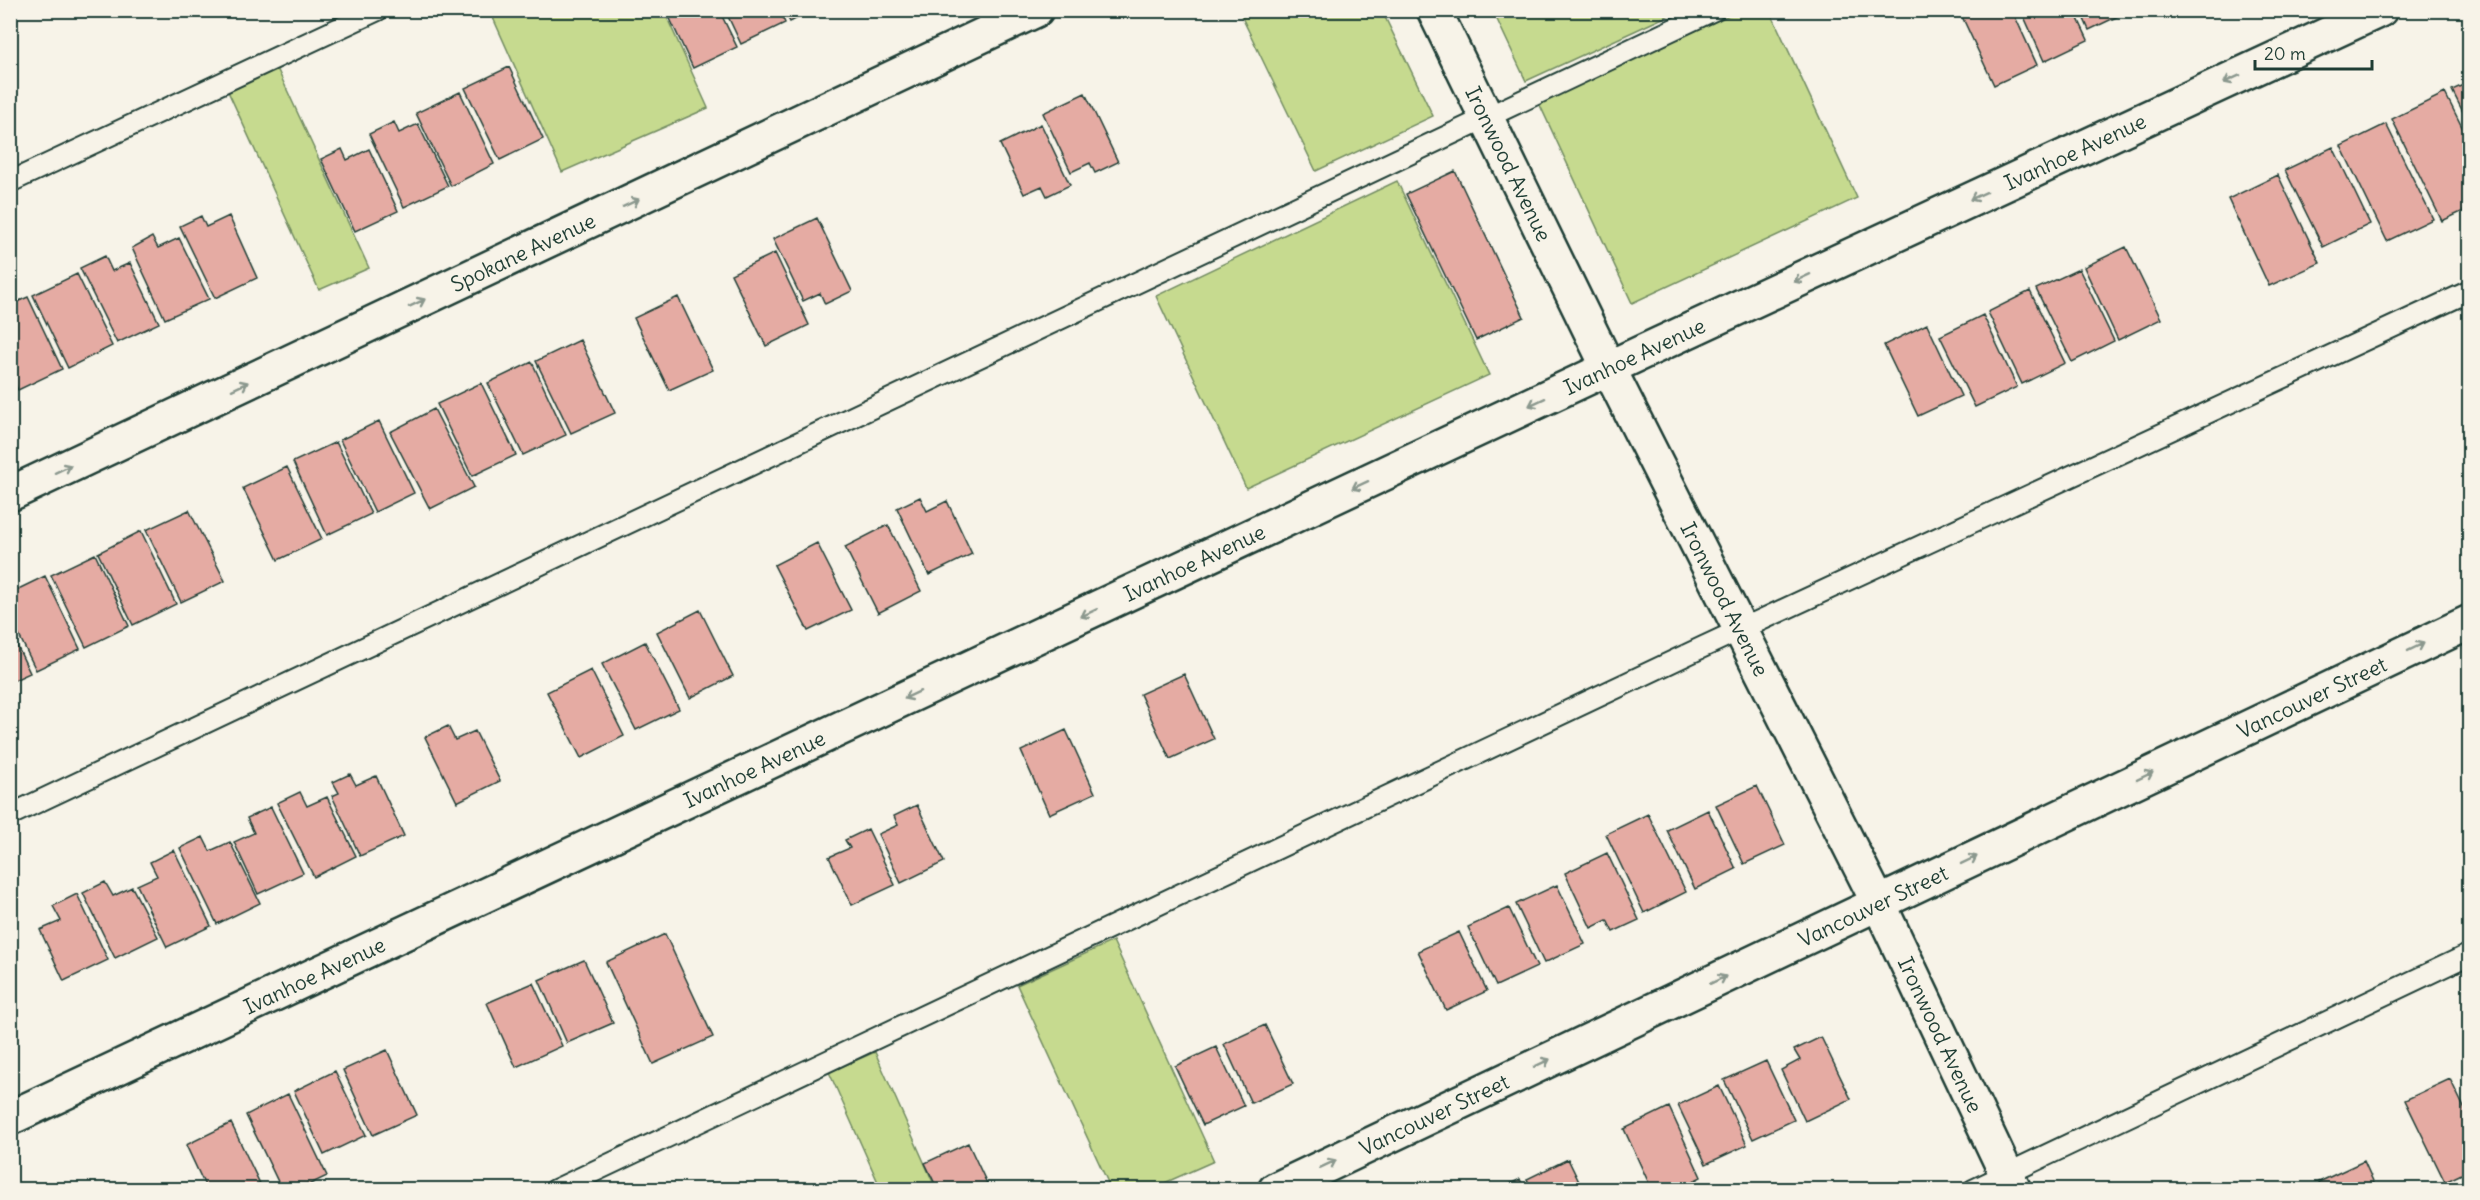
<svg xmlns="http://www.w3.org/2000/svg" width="2480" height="1200" font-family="Delius,sans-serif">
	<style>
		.green { fill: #c6da8f; stroke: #728c62; stroke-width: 1.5 }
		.building { fill: #e5aba3; stroke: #1f3d34; stroke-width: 1.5 }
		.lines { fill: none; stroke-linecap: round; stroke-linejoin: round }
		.lane-casing { stroke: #1f3d34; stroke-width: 24 }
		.street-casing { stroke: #1f3d34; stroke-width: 38 }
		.lane { stroke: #f7f3e8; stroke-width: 20 }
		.street { stroke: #f7f3e8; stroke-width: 33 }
		.oneway { stroke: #8b988e }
		.labels { text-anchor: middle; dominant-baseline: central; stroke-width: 6; stroke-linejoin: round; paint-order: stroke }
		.street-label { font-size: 21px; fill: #1f3d34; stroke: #f7f3e8 }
	</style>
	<rect width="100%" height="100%" fill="#f7f3e8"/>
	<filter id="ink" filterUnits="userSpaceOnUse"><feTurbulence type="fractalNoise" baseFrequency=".0167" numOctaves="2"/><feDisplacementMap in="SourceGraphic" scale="12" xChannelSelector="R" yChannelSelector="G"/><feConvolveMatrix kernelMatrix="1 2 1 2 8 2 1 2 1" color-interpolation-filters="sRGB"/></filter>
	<g filter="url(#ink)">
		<path class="green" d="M 490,11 L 664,11 L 708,108 L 562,172 Z
			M 1239,11 L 1382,11 L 1433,116 L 1316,171 Z
			M 1493,11 L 1678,11 L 1526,81 Z
			M 1738,11 L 1770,11 L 1857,198 L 1632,303 L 1539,103 Z
			M 276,66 L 369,268 L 319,290 L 227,89 Z
			M 1397,181 L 1489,375 L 1246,488 L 1156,296 Z
			M 1113,941 L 1214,1161 L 1151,1189 L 1111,1189 L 1017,985 Z
			M 875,1052 L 936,1189 L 881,1189 L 829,1072 Z"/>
		<path class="building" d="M 666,10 L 719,10 L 737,47 L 693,68 Z
			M 725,10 L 779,10 L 785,23 L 741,44 Z
			M 784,10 L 813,10 L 790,22 Z
			M 1959,10 L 2012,10 L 2037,65 L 1994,85 Z
			M 2021,10 L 2074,10 L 2088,40 L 2044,61 Z
			M 2080,10 L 2131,10 L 2089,30 Z
			M 509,67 L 543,139 L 500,160 L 465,88 Z
			M 2470,82 L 2470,126 L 2452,90 Z
			M 460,92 L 494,164 L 451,186 L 416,113 Z
			M 1085,93 L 1118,162 L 1095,173 L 1090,163 L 1071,172 L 1043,113 Z
			M 2445,93 L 2470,143 L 2470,208 L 2442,221 L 2392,119 Z
			M 394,122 L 399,133 L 418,124 L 448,186 L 404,207 L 369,134 Z
			M 1041,124 L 1070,185 L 1047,196 L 1042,186 L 1024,194 L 1000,144 Z
			M 2386,124 L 2433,219 L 2387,241 L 2341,146 Z
			M 2333,147 L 2370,224 L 2323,247 L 2285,170 Z
			M 342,149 L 347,160 L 369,149 L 398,211 L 355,231 L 321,159 Z
			M 1455,171 L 1524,317 L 1476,340 L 1406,194 Z
			M 2278,175 L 2320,263 L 2269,286 L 2228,199 Z
			M 201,216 L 206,227 L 229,216 L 257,278 L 215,298 L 180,226 Z
			M 817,218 L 852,291 L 825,304 L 820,293 L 803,301 L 773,239 Z
			M 152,237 L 158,248 L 179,238 L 209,299 L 165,319 L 132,248 Z
			M 2126,247 L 2161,319 L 2118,340 L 2084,267 Z
			M 775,253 L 809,325 L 766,346 L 731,274 Z
			M 105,256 L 112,271 L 130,263 L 159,323 L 117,343 L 80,268 Z
			M 2079,269 L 2114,341 L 2072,362 L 2036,289 Z
			M 77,274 L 112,346 L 68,368 L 33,295 Z
			M 2030,291 L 2065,363 L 2022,384 L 1988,312 Z
			M 28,297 L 62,369 L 18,390 L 10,373 L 10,305 Z
			M 678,297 L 713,370 L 669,390 L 634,318 Z
			M 1983,315 L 2017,387 L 1975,407 L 1940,336 Z
			M 1927,324 L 1961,396 L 1918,416 L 1884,345 Z
			M 580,340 L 615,413 L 571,433 L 536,361 Z
			M 532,362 L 566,435 L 523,455 L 488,383 Z
			M 481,383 L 516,455 L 472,476 L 437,404 Z
			M 434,409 L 474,487 L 430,509 L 390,432 Z
			M 379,421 L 414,493 L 375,512 L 340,440 Z
			M 336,442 L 371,514 L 327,535 L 293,462 Z
			M 287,467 L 322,539 L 278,560 L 243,488 Z
			M 920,497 L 927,511 L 947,501 L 972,554 L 929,575 L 897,508 Z
			M 189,510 L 225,581 L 181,602 L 146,530 Z
			M 888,525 L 921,591 L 878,613 L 845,547 Z
			M 141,531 L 176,604 L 133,625 L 98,553 Z
			M 817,543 L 851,610 L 808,631 L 774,565 Z
			M 95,554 L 129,626 L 86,647 L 51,575 Z
			M 45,576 L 80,649 L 36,670 L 10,617 L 10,593 Z
			M 700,610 L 733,676 L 690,698 L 657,632 Z
			M 10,631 L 30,673 L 10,682 Z
			M 645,642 L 679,709 L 636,730 L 602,664 Z
			M 591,670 L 624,736 L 581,758 L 547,692 Z
			M 1184,674 L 1214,739 L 1170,759 L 1140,694 Z
			M 448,726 L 455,740 L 475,731 L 500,781 L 457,802 L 425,737 Z
			M 1066,730 L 1095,793 L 1049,814 L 1021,751 Z
			M 350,774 L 356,785 L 376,776 L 404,836 L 360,856 L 332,796 L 339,793 L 333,782 Z
			M 1757,786 L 1785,845 L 1744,864 L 1716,805 Z
			M 300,792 L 307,806 L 327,797 L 356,856 L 314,877 L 277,803 Z
			M 917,805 L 944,862 L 901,883 L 878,834 L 898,825 L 894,816 Z
			M 271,807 L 303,873 L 258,894 L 234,842 L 254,833 L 247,818 Z
			M 1708,810 L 1736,869 L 1695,889 L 1667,830 Z
			M 1648,814 L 1686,892 L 1644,913 L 1606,834 Z
			M 868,829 L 895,885 L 852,905 L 829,857 L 850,848 L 845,840 Z
			M 203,837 L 210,851 L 230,842 L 260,903 L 217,924 L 180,848 Z
			M 174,850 L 211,926 L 167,947 L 137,885 L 157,876 L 150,862 Z
			M 1607,853 L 1639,920 L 1613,932 L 1607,920 L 1591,928 L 1565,873 Z
			M 105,882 L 113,896 L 132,887 L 158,937 L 115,958 L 83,893 Z
			M 1557,885 L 1585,944 L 1544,963 L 1516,904 Z
			M 77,894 L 108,960 L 64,981 L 40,930 L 61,921 L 53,906 Z
			M 1509,908 L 1537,967 L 1496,986 L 1468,927 Z
			M 1459,932 L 1487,991 L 1446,1010 L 1418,951 Z
			M 665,934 L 713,1037 L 653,1064 L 606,962 Z
			M 584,960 L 613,1023 L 567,1043 L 539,980 Z
			M 533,983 L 562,1046 L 516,1067 L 487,1003 Z
			M 1265,1025 L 1293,1084 L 1251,1103 L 1224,1044 Z
			M 1821,1037 L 1851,1099 L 1805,1121 L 1781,1070 L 1800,1060 L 1794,1050 Z
			M 1216,1047 L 1244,1106 L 1203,1125 L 1175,1066 Z
			M 387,1050 L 417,1115 L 373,1135 L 343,1070 Z
			M 1766,1061 L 1794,1120 L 1753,1139 L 1724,1080 Z
			M 335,1071 L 366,1135 L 324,1155 L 294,1091 Z
			M 2450,1079 L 2470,1120 L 2470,1170 L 2445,1182 L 2405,1100 Z
			M 1719,1086 L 1747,1145 L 1706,1164 L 1678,1105 Z
			M 288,1094 L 327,1176 L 298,1190 L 282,1190 L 246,1115 Z
			M 1669,1107 L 1701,1177 L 1676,1190 L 1652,1190 L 1624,1129 Z
			M 231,1123 L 263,1190 L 207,1190 L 186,1145 Z
			M 968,1143 L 990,1190 L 938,1190 L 925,1163 Z
			M 1568,1159 L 1583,1190 L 1532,1190 L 1527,1179 Z
			M 2364,1161 L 2377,1190 L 2322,1190 L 2319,1182 Z
			M 1520,1179 L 1525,1190 L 1498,1190 Z"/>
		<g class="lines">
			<defs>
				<path id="lane" d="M 10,182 L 378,10
					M 10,815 L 1714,10
					M 555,1190 L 1703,647 L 2470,291
					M 1973,1190 L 2470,954"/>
				<g id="street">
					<path id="s1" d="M 1434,10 L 1609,369 L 1879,904 L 2014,1190"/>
					<path id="s2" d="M 10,494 L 1036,10"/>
					<path id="s3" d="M 10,1118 L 1647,350 L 2380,10"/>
					<path id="s4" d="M 1275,1190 L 2470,622"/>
				</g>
			</defs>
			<use href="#lane" class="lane-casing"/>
			<use href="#street" class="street-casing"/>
			<use href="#lane" class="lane"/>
			<use href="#street" class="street"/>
		</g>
		<defs><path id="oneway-shaft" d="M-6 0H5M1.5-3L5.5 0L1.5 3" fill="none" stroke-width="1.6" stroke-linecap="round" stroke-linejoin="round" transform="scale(1.5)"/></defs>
		<g class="oneway">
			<use href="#oneway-shaft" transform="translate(2232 79) rotate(155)"/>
			<use href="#oneway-shaft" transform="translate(1978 196) rotate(155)"/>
			<use href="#oneway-shaft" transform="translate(631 203) rotate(-25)"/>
			<use href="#oneway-shaft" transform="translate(1802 278) rotate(155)"/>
			<use href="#oneway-shaft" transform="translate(417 303) rotate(-25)"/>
			<use href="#oneway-shaft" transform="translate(240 386) rotate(-25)"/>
			<use href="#oneway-shaft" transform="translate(1537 402) rotate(155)"/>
			<use href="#oneway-shaft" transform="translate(63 469) rotate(-25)"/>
			<use href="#oneway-shaft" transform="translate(1360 485) rotate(155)"/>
			<use href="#oneway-shaft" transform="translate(1089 613) rotate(155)"/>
			<use href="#oneway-shaft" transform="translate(2416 647) rotate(-26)"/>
			<use href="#oneway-shaft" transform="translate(912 695) rotate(155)"/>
			<use href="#oneway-shaft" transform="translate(2145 776) rotate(-26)"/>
			<use href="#oneway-shaft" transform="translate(1969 860) rotate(-26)"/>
			<use href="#oneway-shaft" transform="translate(1718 980) rotate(-25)"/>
			<use href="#oneway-shaft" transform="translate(1542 1063) rotate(-25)"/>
			<use href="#oneway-shaft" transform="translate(1328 1164) rotate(-25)"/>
		</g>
	</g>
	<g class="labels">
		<g class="street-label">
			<text stroke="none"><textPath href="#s3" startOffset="2280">Ivanhoe Avenue</textPath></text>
			<text stroke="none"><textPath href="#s1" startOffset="171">Ironwood Avenue</textPath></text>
			<text stroke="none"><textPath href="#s2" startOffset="567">Spokane Avenue</textPath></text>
			<text stroke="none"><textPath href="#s3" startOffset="1794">Ivanhoe Avenue</textPath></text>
			<text stroke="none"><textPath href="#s3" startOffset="1308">Ivanhoe Avenue</textPath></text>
			<text stroke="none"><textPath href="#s1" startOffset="657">Ironwood Avenue</textPath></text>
			<text stroke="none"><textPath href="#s4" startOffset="1148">Vancouver Street</textPath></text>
			<text stroke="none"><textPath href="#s3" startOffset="822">Ivanhoe Avenue</textPath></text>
			<text stroke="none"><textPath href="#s4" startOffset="662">Vancouver Street</textPath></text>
			<text stroke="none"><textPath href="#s3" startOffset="336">Ivanhoe Avenue</textPath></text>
			<text stroke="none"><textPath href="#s1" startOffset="1143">Ironwood Avenue</textPath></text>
			<text stroke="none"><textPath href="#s4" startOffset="176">Vancouver Street</textPath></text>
		</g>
	</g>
	<rect width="2480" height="1200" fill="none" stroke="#f7f3e8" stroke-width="36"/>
	<rect x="18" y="18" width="2444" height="1164" fill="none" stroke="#1f3d34" stroke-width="2" filter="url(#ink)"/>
	<path d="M2255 60v9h117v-9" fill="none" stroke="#1f3d34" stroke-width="3"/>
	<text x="2264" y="60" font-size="18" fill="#1f3d34" stroke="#f7f3e8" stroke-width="4.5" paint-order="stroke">20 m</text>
</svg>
